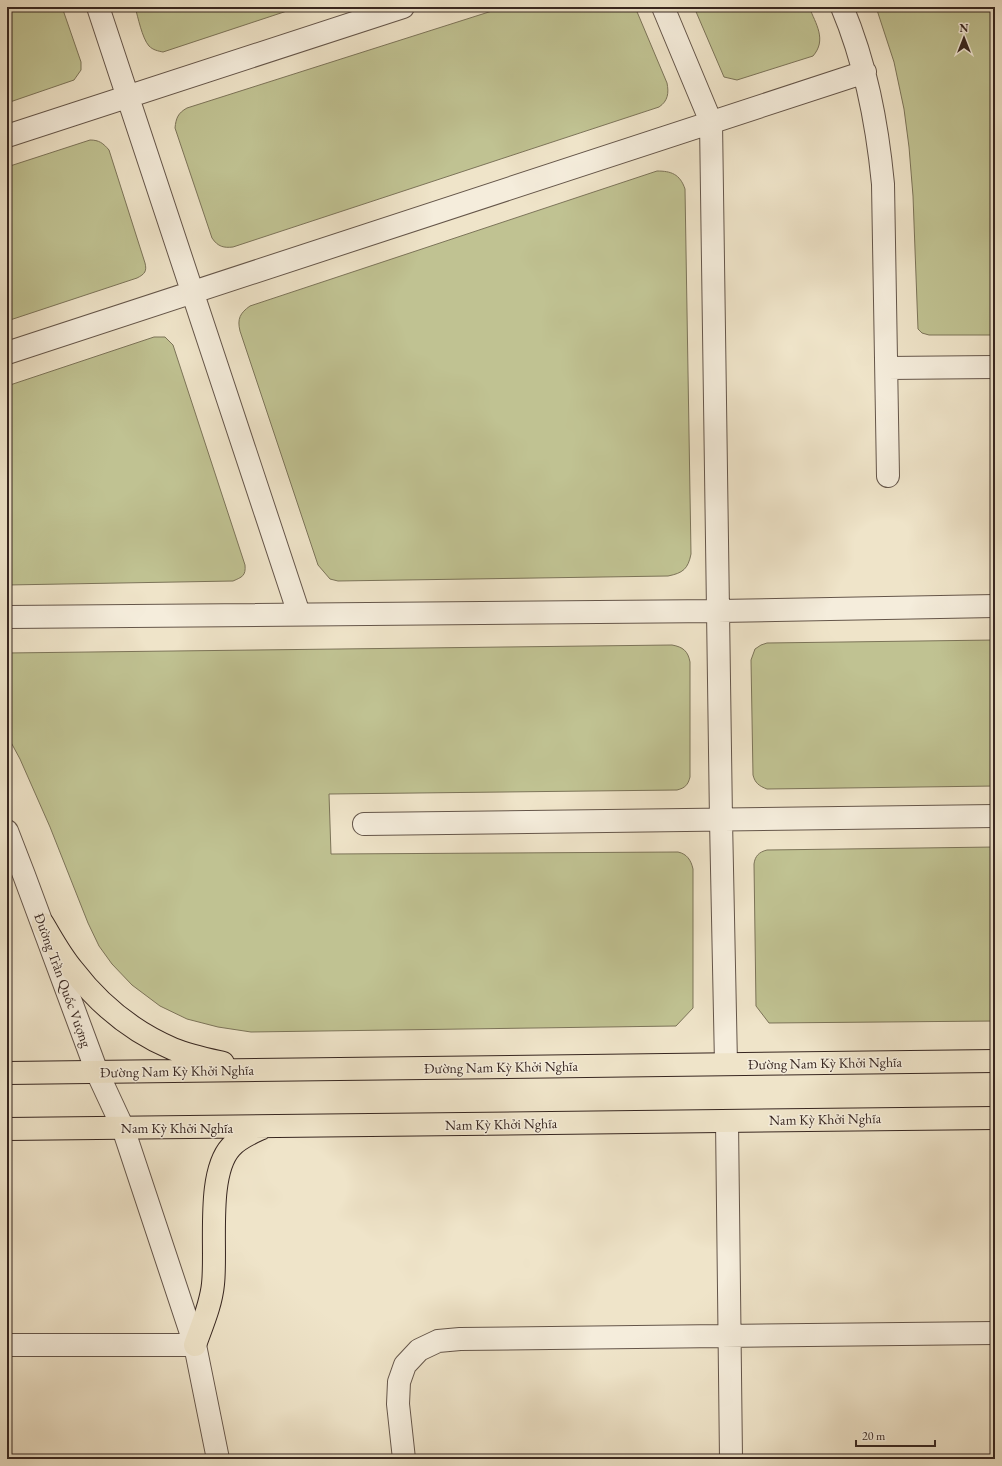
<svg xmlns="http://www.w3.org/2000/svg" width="1002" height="1466" font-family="'EB Garamond',serif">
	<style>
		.green { fill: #c0c292; stroke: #7c7459 }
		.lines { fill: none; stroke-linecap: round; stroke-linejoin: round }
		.minor-casing { stroke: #65564a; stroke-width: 24 }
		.major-casing { stroke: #372620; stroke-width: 24 }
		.minor { stroke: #f5eddc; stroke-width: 22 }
		.major { stroke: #efe4c9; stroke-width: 22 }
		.labels { text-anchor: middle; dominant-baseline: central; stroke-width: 3; stroke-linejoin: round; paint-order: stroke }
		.street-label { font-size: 14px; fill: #372620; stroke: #f5eddc }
	</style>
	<rect width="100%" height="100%" fill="#efe4c9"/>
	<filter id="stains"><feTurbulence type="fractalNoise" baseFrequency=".005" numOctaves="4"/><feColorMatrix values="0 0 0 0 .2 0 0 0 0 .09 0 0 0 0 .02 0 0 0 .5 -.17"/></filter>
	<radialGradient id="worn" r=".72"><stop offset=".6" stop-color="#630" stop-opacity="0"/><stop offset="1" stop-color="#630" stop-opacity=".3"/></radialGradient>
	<path class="green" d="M 7,7 L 62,7 L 81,62 L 81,70 L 74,80 L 7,103 Z
		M 135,7 L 299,7 L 163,52 C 158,51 153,50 149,46 C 142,38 138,17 135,7 Z
		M 491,7 L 635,7 L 667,83 C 669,93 668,101 659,107 L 233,247 C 224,248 218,247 212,238 L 175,128 C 176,118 178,113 187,108 L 492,11 Z
		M 694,7 L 809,7 C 816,24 827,40 813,56 L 737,80 L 724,77 Z
		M 876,7 L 995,7 L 995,335 L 929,335 L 922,333 L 918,329 L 913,196 L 909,147 L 904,109 L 894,62 Z
		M 90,140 C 99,140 103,143 109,150 L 145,263 C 147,271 145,274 137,278 L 7,321 L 7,167 Z
		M 657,171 C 671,171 680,174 685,189 L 691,554 C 688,569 683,573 668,576 L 338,581 L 330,579 L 318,565 L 240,331 C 237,319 240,313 250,306 Z
		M 154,337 L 165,337 L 173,345 L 245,565 C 246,576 242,577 233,581 L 7,585 L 7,386 Z
		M 995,640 L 995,786 L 767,789 C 759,786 755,783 753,775 L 751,660 L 755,649 L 761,645 L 767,643 Z
		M 672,645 C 683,647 688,651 690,662 L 690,777 C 688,785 685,788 677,790 L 329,794 L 331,854 L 678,852 C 687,854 691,860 693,869 L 693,1008 L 676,1026 L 251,1032 L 218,1027 L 187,1019 L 160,1006 L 132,985 L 112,964 L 99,946 L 88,923 L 50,827 L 20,759 L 7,735 L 7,653 Z
		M 995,847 L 995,1021 L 769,1023 L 756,1006 L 754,864 C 755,856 759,852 767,850 Z"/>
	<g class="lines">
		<defs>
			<path id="minor" d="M 98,7 L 299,614
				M 663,7 L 711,122 L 721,820 L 726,1064
				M 842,7 C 866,64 877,122 883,184 L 888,476
				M 7,136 L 403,7
				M 7,353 L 865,72
				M 887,368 L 995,367
				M 7,617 L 718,611 L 995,606
				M 364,824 L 995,816
				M 7,831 L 24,875 L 97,1072 L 123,1128 L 195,1345 L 218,1459
				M 727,1121 L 731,1459
				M 7,1345 L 195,1345
				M 404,1459 L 398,1404 L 399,1382 L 405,1365 L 419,1350 L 438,1341 L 460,1339 L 995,1333"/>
			<path id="major" d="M 43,924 C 52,939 61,956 73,970 C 99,1004 133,1032 173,1049 C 188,1055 206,1059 223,1063
				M 7,1073 L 995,1061
				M 7,1129 L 995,1118
				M 195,1345 C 202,1325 211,1305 213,1284 C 217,1248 206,1174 231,1147 C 239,1138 251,1133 262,1128"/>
		</defs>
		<use href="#minor" class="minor-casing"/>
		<use href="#major" class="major-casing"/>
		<use href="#minor" class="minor"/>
		<use href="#major" class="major"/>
	</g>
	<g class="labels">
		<g class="street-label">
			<text transform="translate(63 980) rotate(70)">Đường Trần Quốc Vượng</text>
			<text transform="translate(825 1063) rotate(-1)">Đường Nam Kỳ Khởi Nghĩa</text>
			<text transform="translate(501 1067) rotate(-1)">Đường Nam Kỳ Khởi Nghĩa</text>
			<text transform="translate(177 1071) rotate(-1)">Đường Nam Kỳ Khởi Nghĩa</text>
			<text transform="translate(825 1119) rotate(-1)">Nam Kỳ Khởi Nghĩa</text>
			<text transform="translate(501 1124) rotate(-1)">Nam Kỳ Khởi Nghĩa</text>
			<text x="177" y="1128">Nam Kỳ Khởi Nghĩa</text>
		</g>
	</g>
	<rect width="1002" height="1466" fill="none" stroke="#efe4c9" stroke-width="24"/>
	<rect x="8" y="8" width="986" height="1450" fill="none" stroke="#372620" stroke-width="2"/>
	<rect x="12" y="12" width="978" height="1442" fill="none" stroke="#372620"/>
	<g transform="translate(964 38)" stroke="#f5eddc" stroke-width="3" paint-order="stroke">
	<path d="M0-3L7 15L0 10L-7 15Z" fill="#372620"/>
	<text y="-6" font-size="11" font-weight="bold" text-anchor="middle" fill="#372620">N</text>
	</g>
	<path d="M856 1440v6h79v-6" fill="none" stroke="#372620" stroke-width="2"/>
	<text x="862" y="1440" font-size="12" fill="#372620" stroke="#f5eddc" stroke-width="3" paint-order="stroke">20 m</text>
	<rect width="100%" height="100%" filter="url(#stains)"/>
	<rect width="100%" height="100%" fill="url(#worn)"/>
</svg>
